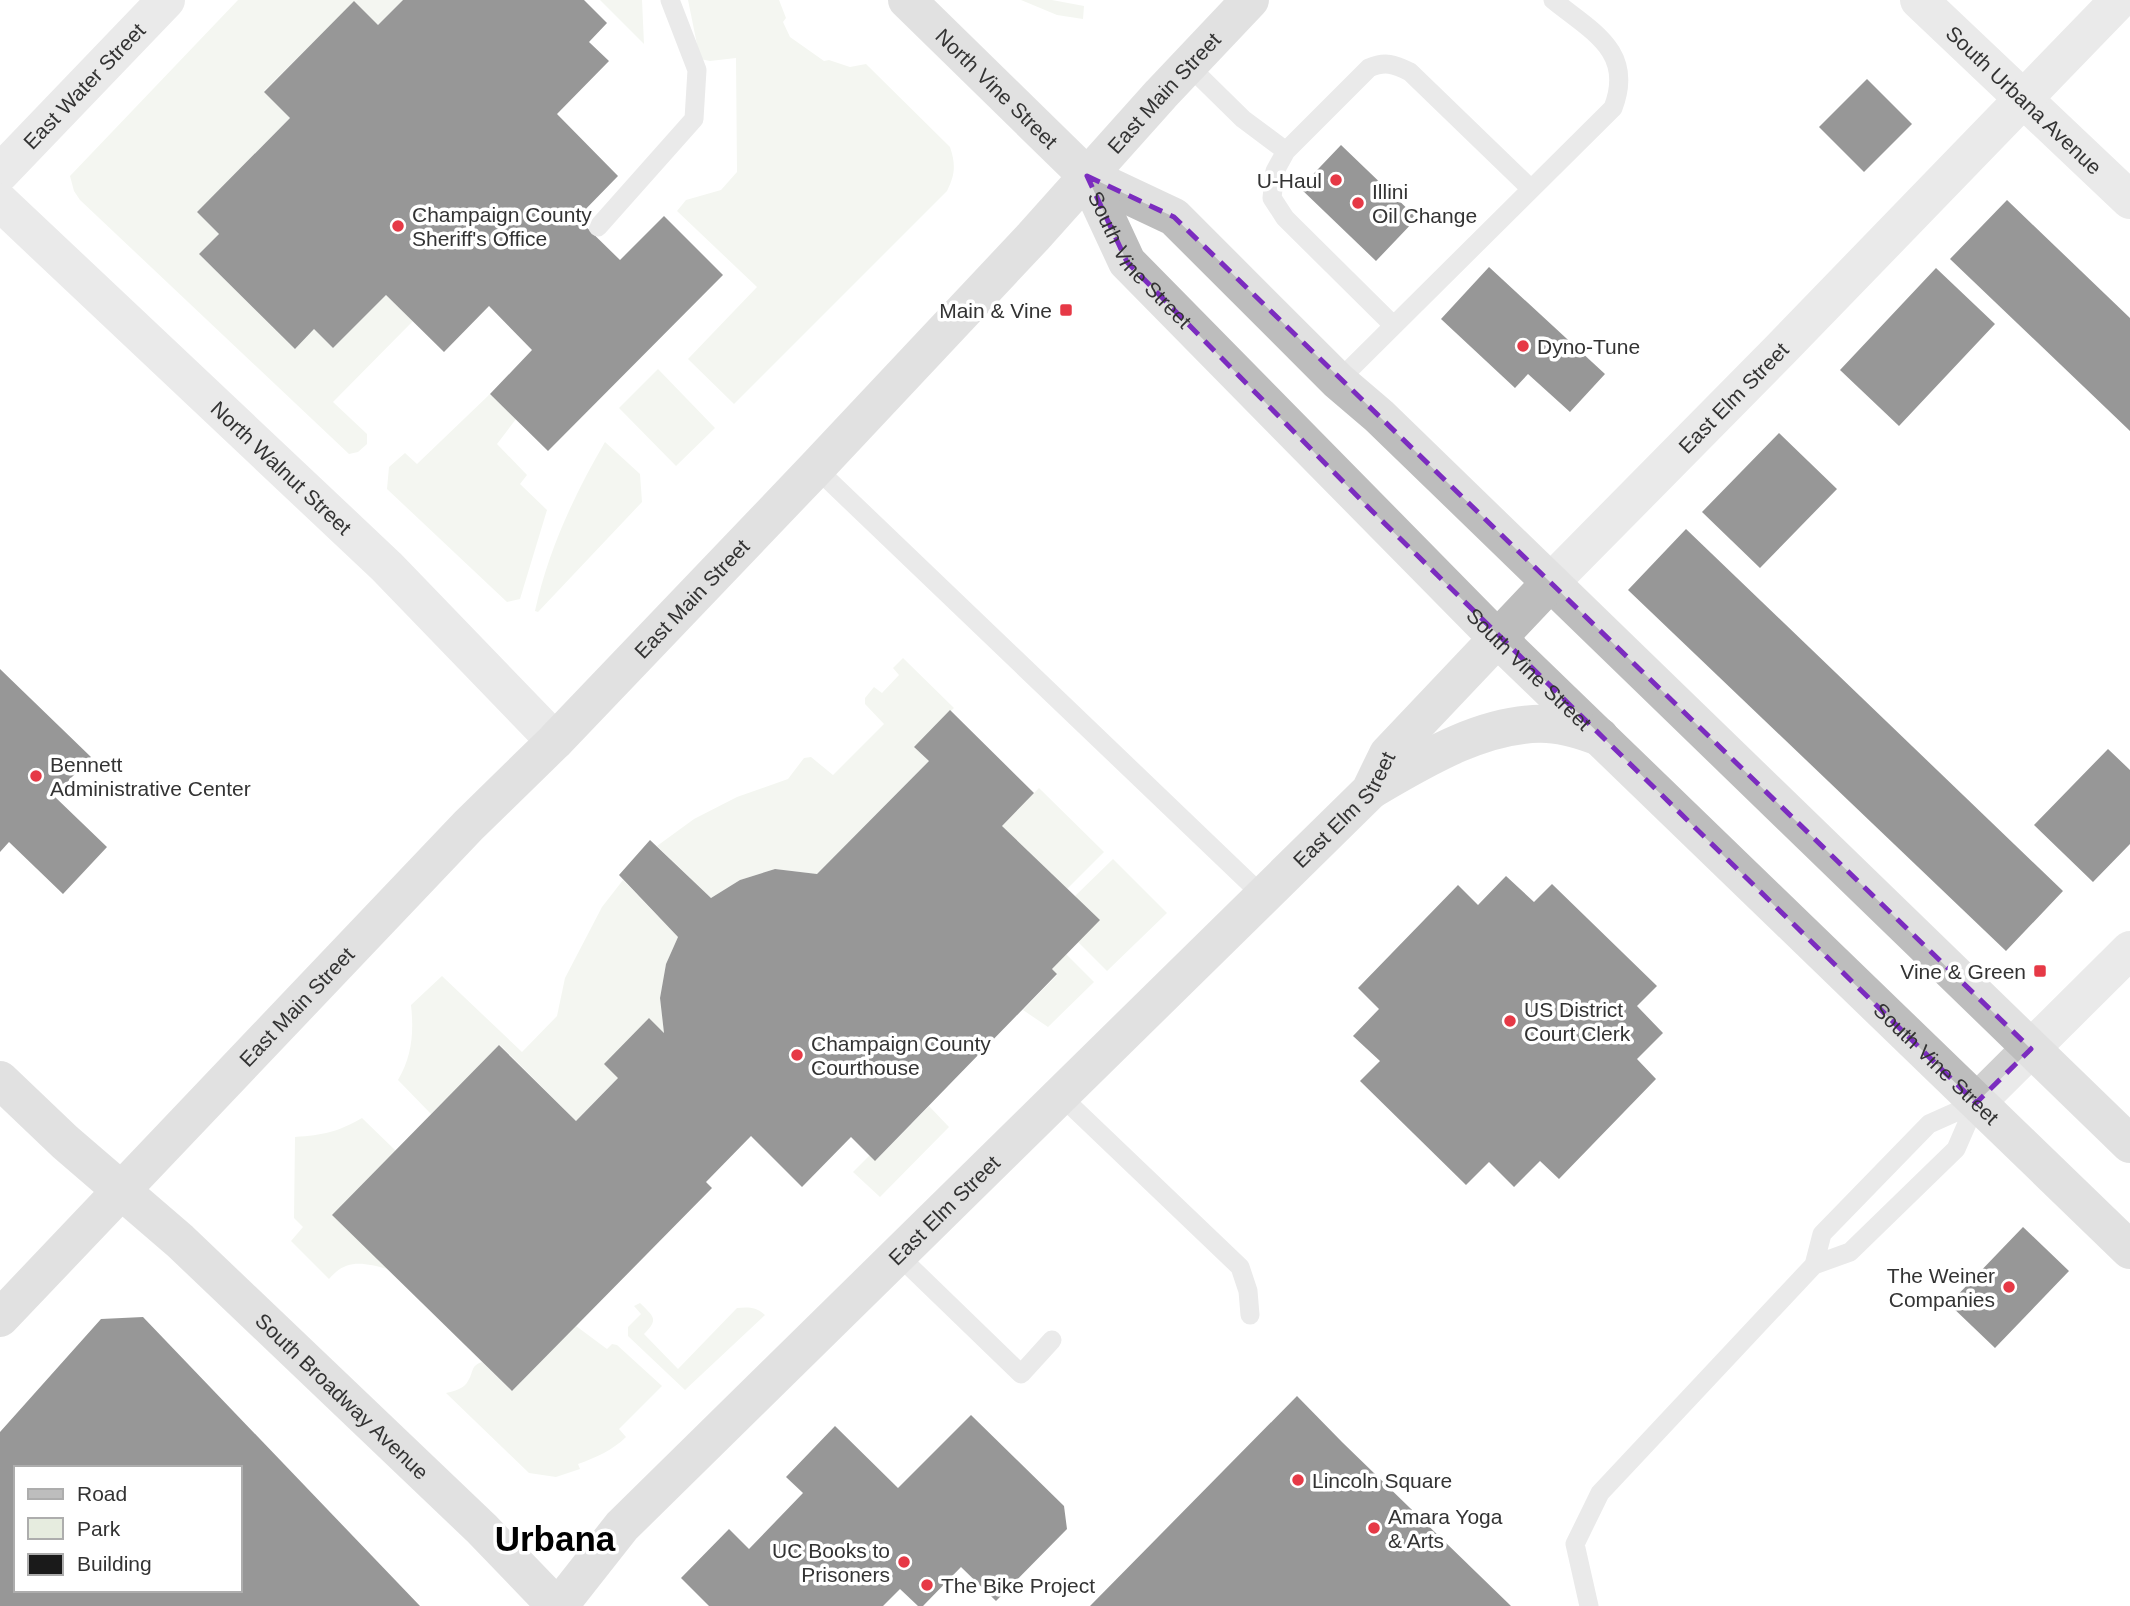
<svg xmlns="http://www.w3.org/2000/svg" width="2130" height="1606" font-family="Arial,sans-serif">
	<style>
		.green { fill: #e6ecdf }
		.building { fill: #1a1a1a; fill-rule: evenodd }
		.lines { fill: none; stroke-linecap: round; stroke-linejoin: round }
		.lane { stroke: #d0d0d0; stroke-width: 19 }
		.street { stroke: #d0d0d0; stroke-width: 38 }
		.secondary { stroke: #bdbdbd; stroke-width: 38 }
		.marked { fill: none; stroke: #7b2cbf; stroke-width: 5; stroke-dasharray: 14 9; stroke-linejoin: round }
		.poi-dot { fill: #e63946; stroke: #fff; stroke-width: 2.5 }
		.labels { text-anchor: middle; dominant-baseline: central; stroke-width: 7; stroke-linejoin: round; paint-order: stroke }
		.street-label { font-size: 21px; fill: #333; stroke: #fff }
		.poi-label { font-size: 21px; fill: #333; stroke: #fff; text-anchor: start }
		.town-label { font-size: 35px; font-weight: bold; fill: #000; stroke: #fff }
	</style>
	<rect width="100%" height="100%" fill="#fff"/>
	<path class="green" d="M 238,0 L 403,0 L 378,25 L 354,2 L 264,91 L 290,118 L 197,212 L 219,234 L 199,254 L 295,349 L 314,329 L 333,348 L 386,295 L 413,321 L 333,402 L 367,434 L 367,444 L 358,452 L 349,454 L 80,200 L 74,191 L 70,176 Z
		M 600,0 L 642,0 L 644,44 Z
		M 688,0 L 779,0 L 786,18 L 783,22 L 790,37 L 824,61 L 829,60 L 850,67 L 866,64 L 950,147 C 956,165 955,175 947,191 L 734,404 L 688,359 L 757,287 L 677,211 L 686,200 L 721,190 L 737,172 L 736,58 L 710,61 L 700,59 Z
		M 1021,0 L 1052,0 L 1084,6 L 1083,19 L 1057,15 Z
		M 658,369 L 715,428 L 676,466 L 619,408 Z
		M 490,394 L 516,419 L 497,444 L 527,475 L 520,484 L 547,510 L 520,599 L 507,602 L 387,489 L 389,467 L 405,453 L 417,464 Z
		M 605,442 L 640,474 L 642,502 L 538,612 L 535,611 C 548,551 574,495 605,442 Z
		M 903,658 L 954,708 L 914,747 L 929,761 L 817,874 L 775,869 L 740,880 L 711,898 L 657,846 L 694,819 L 737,797 L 788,779 L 804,758 L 811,757 L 833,775 L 884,724 L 865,704 L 865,698 L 874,687 L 882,693 L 899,675 L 893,668 Z
		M 1039,788 L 1104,852 L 1067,889 L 1002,826 Z
		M 1113,859 L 1167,913 L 1107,971 L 1078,942 L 1075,896 Z
		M 623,880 L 678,937 L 666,964 L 660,998 L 664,1033 L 649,1018 L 618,1078 L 576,1121 L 500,1045 L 431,1114 L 398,1080 C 412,1056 414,1033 411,1005 L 442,976 L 522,1052 L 557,1016 L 565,978 L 602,907 Z
		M 1066,954 L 1094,982 L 1048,1027 L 1023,1010 L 1057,975 L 1052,969 Z
		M 929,1106 L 949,1127 L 880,1197 L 853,1172 L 870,1155 L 876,1160 Z
		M 362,1118 L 396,1151 L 333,1215 L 388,1269 C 363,1263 347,1258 329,1279 L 291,1241 L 303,1227 L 294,1218 L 295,1137 C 323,1135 338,1132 362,1118 Z
		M 640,1303 C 654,1317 659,1319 644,1334 L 678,1369 L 737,1308 C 749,1307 756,1307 765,1315 L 685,1390 L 628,1336 L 628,1327 L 641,1314 L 634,1306 Z
		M 576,1326 L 607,1349 L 612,1344 L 617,1345 L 662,1386 L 619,1429 L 626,1437 C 613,1450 595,1458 578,1464 L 580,1469 L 556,1477 L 529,1473 L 446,1393 C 454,1391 464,1389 468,1381 C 474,1372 470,1366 482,1362 L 512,1391 Z"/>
	<path class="building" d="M 403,0 L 584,0 L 607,23 L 589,42 L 609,61 L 557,114 L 618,176 L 577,218 L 620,260 L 664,216 L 723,275 L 548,451 L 490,394 L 532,350 L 489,306 L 444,352 L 386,295 L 333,348 L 314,329 L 295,349 L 199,254 L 219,234 L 197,212 L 290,118 L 264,92 L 354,1 L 378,25 Z
		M 1867,79 L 1912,124 L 1864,172 L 1819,127 Z
		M 1341,145 L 1417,218 L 1376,261 L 1300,188 Z
		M 2007,200 L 2130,318 L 2130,431 L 1950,259 Z
		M 1489,267 L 1605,374 L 1570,412 L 1528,374 L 1515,388 L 1441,319 Z
		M 1936,268 L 1995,324 L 1899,426 L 1840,370 Z
		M 1779,433 L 1837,489 L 1760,568 L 1702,512 Z
		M 1686,529 L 2063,891 L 2006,951 L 1628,590 Z
		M 0,669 L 91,757 L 54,796 L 107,847 L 63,894 L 9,842 L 0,852 Z
		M 950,710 L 1034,793 L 1002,826 L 1100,920 L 1052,969 L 1057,974 L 875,1161 L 851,1137 L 802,1187 L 751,1136 L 706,1182 L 712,1188 L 512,1391 L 332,1215 L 499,1045 L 576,1121 L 618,1078 L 604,1064 L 649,1018 L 664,1033 L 660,998 L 666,964 L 678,937 L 619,875 L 650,840 L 711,898 L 740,880 L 775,869 L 817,874 L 929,761 L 914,747 Z
		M 2108,749 L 2130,770 L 2130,844 L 2093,882 L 2034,825 Z
		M 1506,876 L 1534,902 L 1552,884 L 1657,986 L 1637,1006 L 1663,1033 L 1637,1059 L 1656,1079 L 1559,1179 L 1540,1161 L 1514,1187 L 1489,1162 L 1466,1185 L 1360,1081 L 1380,1061 L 1353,1036 L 1379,1009 L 1358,988 L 1458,885 L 1478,905 Z
		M 2023,1227 L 2069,1271 L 1995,1348 L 1949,1304 Z
		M 143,1317 L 420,1606 L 0,1606 L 0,1432 L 101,1319 ZM 16,1468 L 240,1468 L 240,1590 L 16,1590 Z
		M 1297,1396 L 1342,1442 L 1511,1606 L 1090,1606 Z
		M 971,1415 L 1064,1506 L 1067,1529 L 996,1601 L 961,1567 L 923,1606 L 918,1606 L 900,1589 L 883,1606 L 709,1606 L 681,1578 L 729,1529 L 749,1549 L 803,1493 L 786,1477 L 835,1426 L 898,1488 Z"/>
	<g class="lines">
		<path class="lane" d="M 1188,65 L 1243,119 L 1286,151 L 1275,171 L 1272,198 L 1285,218 L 1393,325
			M 1286,151 L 1369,68 C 1385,61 1394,64 1410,72 L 1531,189
			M 598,227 L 694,119 L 697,70 L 670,0
			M 1338,381 L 1613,108 C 1635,51 1591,31 1553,0
			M 816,468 L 1262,895
			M 1061,1096 L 1240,1267 L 1248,1291 L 1250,1315
			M 898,1255 L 1021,1374 L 1052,1340
			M 1814,1265 L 1822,1234 L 1929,1124 L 1976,1103
			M 1589,1606 L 1575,1544 L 1600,1493 L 1814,1265 L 1850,1252 L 1956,1149 L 1976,1103"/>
		<g class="street">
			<path id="s1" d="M 1919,0 L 2130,200"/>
			<path id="s2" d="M 0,173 L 166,0"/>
			<path id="s3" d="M 0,202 L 387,567 L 555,741"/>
			<path id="s4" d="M 1549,584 L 1780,350 L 2119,0"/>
			<path d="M 1976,1103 L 2130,950"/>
		</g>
		<g class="secondary">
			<path id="s5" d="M 907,0 L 1087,176 L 1174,217 L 1338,381 L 1379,416 L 2130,1144"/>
			<path id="s6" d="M 1087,176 L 1127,262 L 1497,638 L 2130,1250"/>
			<path d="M 1371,790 C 1422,760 1486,721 1547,724 C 1566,725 1583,731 1600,737"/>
			<path id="s7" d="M 0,1080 L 65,1142 L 180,1241 L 482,1529 L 556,1606"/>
			<path id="s8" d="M 0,1318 L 468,826 L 555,741 L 816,468 L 1033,237 L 1161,94 L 1250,0"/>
			<path id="s9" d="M 559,1606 L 622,1526 L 1370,791 L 1388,754 L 1549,584"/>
		</g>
	</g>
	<path d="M0 0H2130V1606H0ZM 1087,176 L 1174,217 L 2031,1049 L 1976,1103 L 1372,511 L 1127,262 Z" fill="#fff" fill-opacity=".55" fill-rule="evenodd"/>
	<path class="marked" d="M 1087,176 L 1174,217 L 2031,1049 L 1976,1103 L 1372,511 L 1127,262 Z"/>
	<g class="poi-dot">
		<circle cx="1336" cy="180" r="7"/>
		<circle cx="1358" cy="203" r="7"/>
		<circle cx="398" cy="226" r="7"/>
		<rect x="1059" y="303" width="14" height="14" rx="3.5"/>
		<circle cx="1523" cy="346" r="7"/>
		<circle cx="36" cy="776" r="7"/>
		<rect x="2033" y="964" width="14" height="14" rx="3.5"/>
		<circle cx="1510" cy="1021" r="7"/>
		<circle cx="797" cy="1055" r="7"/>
		<circle cx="2009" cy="1287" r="7"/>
		<circle cx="1298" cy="1480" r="7"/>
		<circle cx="1374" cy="1528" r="7"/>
		<circle cx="904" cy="1562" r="7"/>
		<circle cx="927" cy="1585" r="7"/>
	</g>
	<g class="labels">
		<g class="street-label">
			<text stroke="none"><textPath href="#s2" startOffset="121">East Water Street</textPath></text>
			<text stroke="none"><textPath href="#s5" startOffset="126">North Vine Street</textPath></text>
			<text stroke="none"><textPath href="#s8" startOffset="1690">East Main Street</textPath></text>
			<text stroke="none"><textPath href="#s1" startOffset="145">South Urbana Avenue</textPath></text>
			<text stroke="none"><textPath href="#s6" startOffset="100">South Vine Street</textPath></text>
			<text stroke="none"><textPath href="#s4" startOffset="262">East Elm Street</textPath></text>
			<text stroke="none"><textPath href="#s3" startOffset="387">North Walnut Street</textPath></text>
			<text stroke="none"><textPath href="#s8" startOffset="998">East Main Street</textPath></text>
			<text stroke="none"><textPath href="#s6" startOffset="667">South Vine Street</textPath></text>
			<text stroke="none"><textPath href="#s9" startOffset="1120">East Elm Street</textPath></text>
			<text stroke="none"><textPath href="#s8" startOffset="430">East Main Street</textPath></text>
			<text stroke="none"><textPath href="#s6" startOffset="1234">South Vine Street</textPath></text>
			<text stroke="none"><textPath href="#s9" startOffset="553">East Elm Street</textPath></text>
			<text stroke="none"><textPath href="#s7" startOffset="466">South Broadway Avenue</textPath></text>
		</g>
		<g class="poi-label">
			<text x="1322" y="180" text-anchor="end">U-Haul</text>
			<text x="1372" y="191">Illini<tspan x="1372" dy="24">Oil Change</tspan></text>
			<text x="412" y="214">Champaign County<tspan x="412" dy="24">Sheriff's Office</tspan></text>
			<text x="1052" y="310" text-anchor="end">Main &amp; Vine</text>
			<text x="1537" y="346">Dyno-Tune</text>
			<text x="50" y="764">Bennett<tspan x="50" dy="24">Administrative Center</tspan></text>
			<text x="2026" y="971" text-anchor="end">Vine &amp; Green</text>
			<text x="1524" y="1009">US District<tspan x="1524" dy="24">Court Clerk</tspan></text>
			<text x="811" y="1043">Champaign County<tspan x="811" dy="24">Courthouse</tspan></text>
			<text x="1995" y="1275" text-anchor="end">The Weiner<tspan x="1995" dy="24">Companies</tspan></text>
			<text x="1312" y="1480">Lincoln Square</text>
			<text x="1388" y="1516">Amara Yoga<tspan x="1388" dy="24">&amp; Arts</tspan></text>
			<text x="890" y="1550" text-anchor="end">UC Books to<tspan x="890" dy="24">Prisoners</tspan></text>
			<text x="941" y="1585">The Bike Project</text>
		</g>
		<g class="town-label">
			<text x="555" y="1538">Urbana</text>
		</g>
	</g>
	<rect x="14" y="1466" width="228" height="126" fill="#ffffff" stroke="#adadad" stroke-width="2"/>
	<rect x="28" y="1489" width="35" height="10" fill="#bdbdbd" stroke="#adadad" stroke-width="2"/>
	<text x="77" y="1501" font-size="21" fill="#333333">Road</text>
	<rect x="28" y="1518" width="35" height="21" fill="#e6ecdf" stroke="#adadad" stroke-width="2"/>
	<text x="77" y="1536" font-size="21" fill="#333333">Park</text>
	<rect x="28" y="1554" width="35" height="21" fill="#1a1a1a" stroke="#adadad" stroke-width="2"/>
	<text x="77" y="1571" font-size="21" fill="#333333">Building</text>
</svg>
